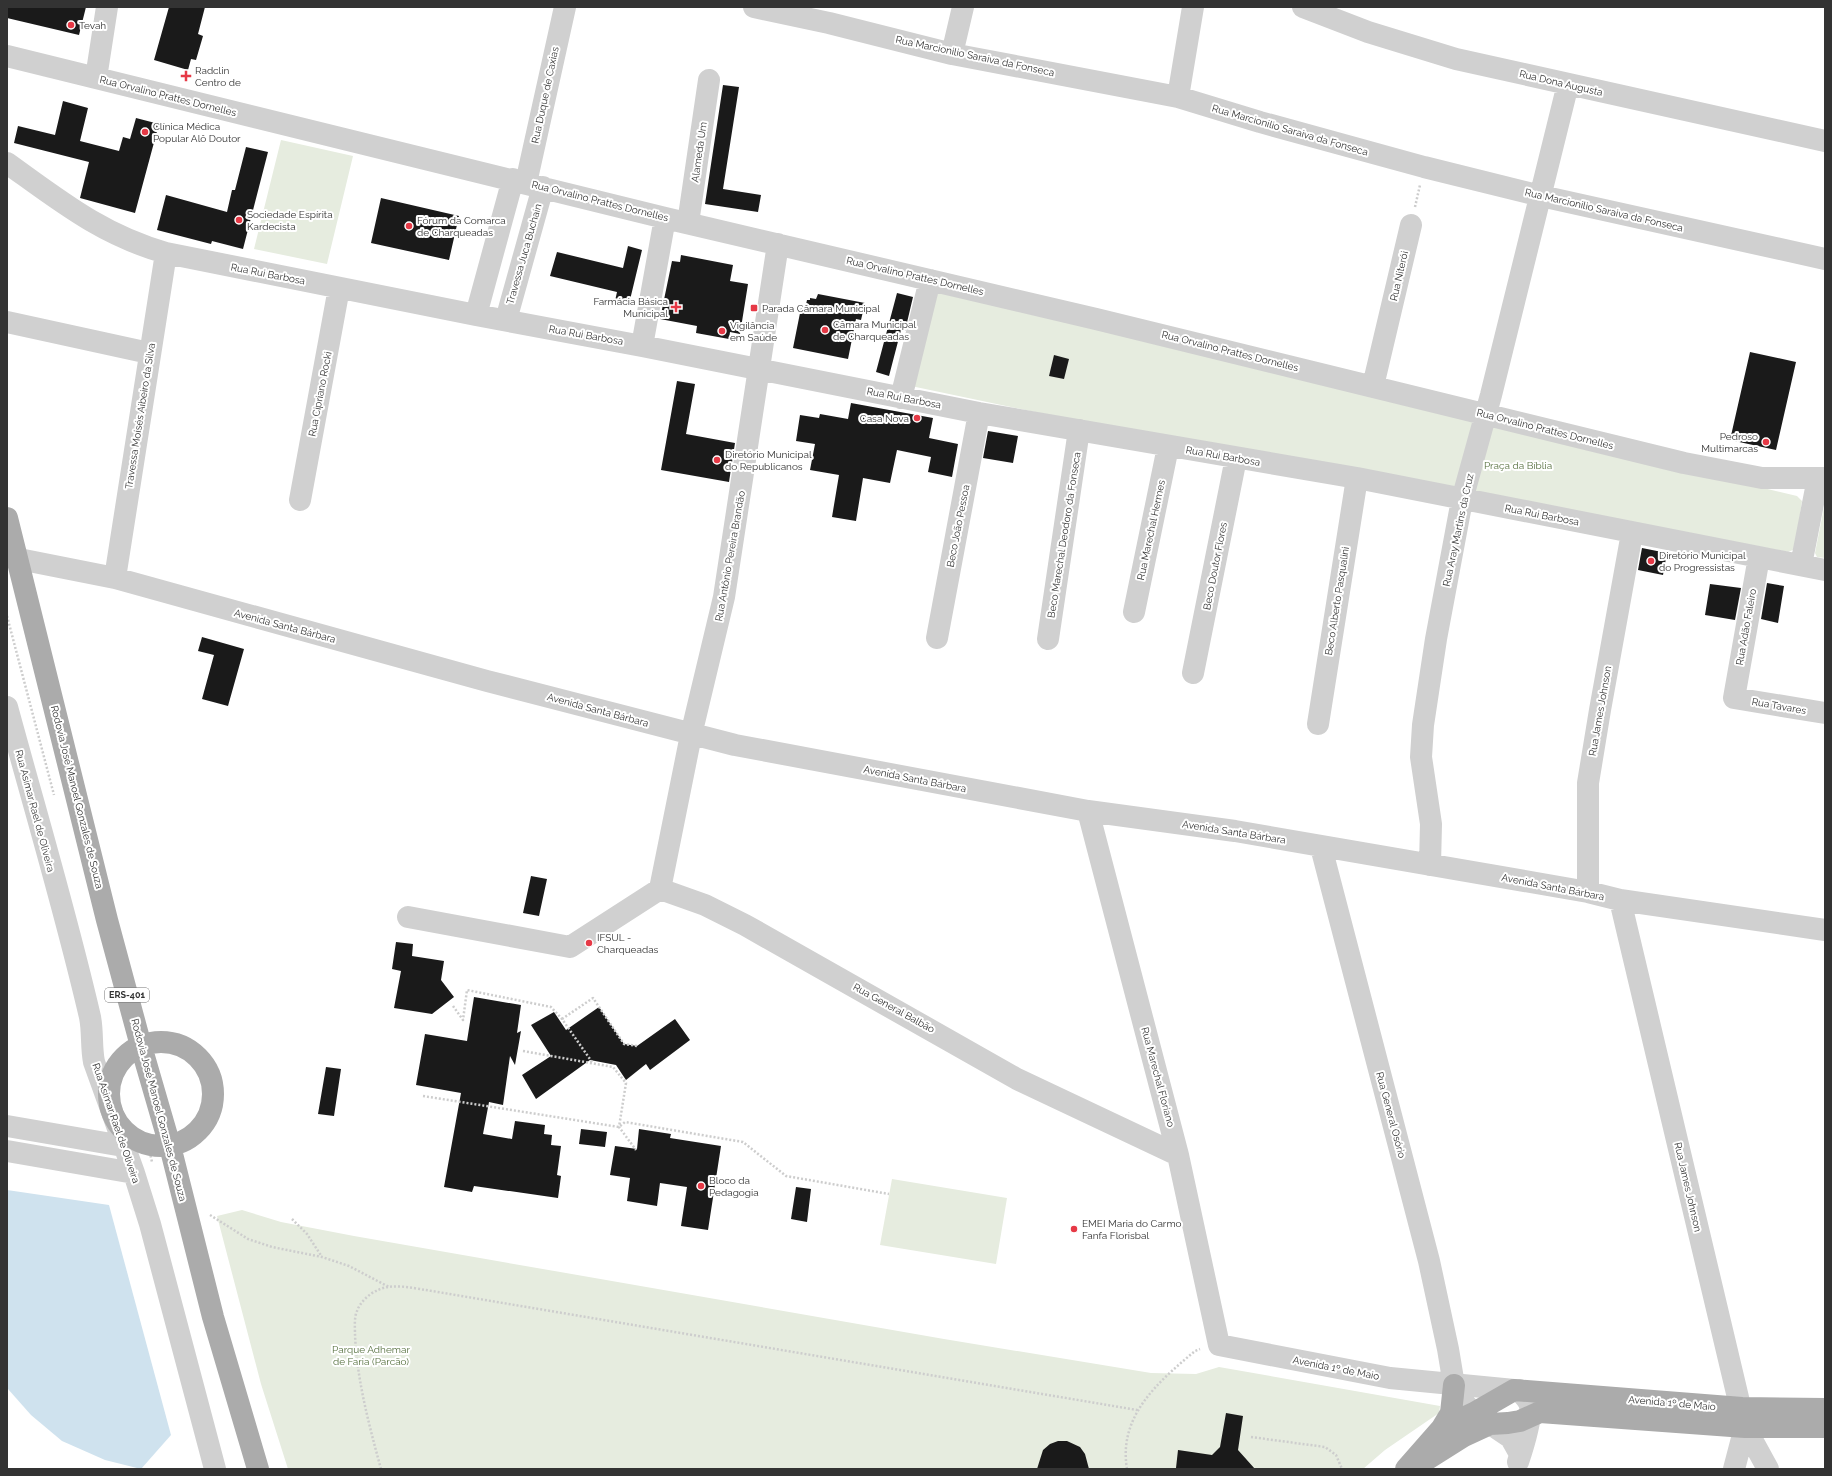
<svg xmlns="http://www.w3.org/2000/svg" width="1832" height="1476" font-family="Raleway,sans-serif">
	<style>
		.green { fill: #e6ecdf }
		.water { fill: #cfe2ee }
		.building { fill: #1a1a1a }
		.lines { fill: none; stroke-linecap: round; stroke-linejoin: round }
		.path { stroke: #cdcdcd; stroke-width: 2.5; stroke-dasharray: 2 2; stroke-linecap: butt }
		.minor { stroke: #d0d0d0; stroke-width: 22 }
		.major { stroke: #ababab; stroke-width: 22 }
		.poi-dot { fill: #e63946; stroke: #fff; stroke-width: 1.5 }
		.labels { text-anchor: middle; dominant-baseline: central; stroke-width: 4; stroke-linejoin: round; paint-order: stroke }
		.shield { fill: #fff; stroke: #707070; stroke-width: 1 }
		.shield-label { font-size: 9px; font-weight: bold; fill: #333 }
		.poi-label { font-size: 10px; fill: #333; stroke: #fff; text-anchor: start }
		.street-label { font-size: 10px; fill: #333; stroke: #fff }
		.park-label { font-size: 10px; fill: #56703f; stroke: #fff }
	</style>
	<rect width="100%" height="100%" fill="#fff"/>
	<path class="green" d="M 281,140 L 353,156 L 327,264 L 254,249 Z
		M 932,288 L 1474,418 L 1455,488 L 1040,413 L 911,386 Z
		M 1492,423 L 1797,496 L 1802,501 L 1795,549 L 1788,552 L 1473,492 Z
		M 1825,502 L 1825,558 L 1817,557 L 1815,553 Z
		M 892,1179 L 1007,1198 L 996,1264 L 880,1245 Z
		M 242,1210 L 281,1222 L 354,1236 L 944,1339 L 1151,1373 L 1196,1374 L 1219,1367 L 1440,1406 L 1439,1413 L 1385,1450 L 1363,1469 L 288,1469 L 261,1384 L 217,1216 Z"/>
	<path class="water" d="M 7,1190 L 109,1205 L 171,1435 L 141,1469 L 105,1460 L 62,1441 L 31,1415 L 8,1389 Z"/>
	<path class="building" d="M 7,7 L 86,7 L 79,35 L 7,18 Z
		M 169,7 L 205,7 L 198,34 L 203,36 L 196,60 L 191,59 L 188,70 L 154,60 Z
		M 723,85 L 739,87 L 723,189 L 761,195 L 758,212 L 705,204 Z
		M 63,101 L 88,108 L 80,141 L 119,151 L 123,137 L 130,139 L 136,118 L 159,124 L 135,213 L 80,198 L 89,162 L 14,143 L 18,126 L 55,135 Z
		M 246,147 L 268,152 L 243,249 L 212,241 L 211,244 L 157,230 L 166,195 L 227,212 L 232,190 L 235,190 Z
		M 381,198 L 459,216 L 449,260 L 371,243 Z
		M 628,246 L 642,250 L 629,304 L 615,301 L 617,292 L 550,276 L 557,252 L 623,268 Z
		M 681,255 L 733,265 L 730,281 L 748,284 L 740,334 L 730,332 L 729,339 L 696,333 L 697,326 L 660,319 L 672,261 L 680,262 Z
		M 897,293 L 913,297 L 905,331 L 901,330 L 889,376 L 876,372 Z
		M 818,294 L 865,303 L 861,320 L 856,319 L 848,359 L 793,348 L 801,308 L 805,309 L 807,300 L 810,300 L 810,298 L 816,299 Z
		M 1750,352 L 1796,362 L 1776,450 L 1730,440 Z
		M 1054,355 L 1069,359 L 1064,379 L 1049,376 Z
		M 677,381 L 695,384 L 686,434 L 735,443 L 729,482 L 661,470 Z
		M 851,403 L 933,418 L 929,438 L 958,444 L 952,477 L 928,472 L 931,457 L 897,450 L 890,483 L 863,478 L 856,521 L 832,517 L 839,475 L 810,470 L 815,444 L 796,441 L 800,415 L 819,418 L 820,414 L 848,419 Z
		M 988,431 L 1018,436 L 1013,463 L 983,458 Z
		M 1642,548 L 1667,553 L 1663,575 L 1638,570 Z
		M 1767,583 L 1784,586 L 1778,623 L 1761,619 Z
		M 1710,584 L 1741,588 L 1735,620 L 1705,615 Z
		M 202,637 L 244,649 L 228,706 L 202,699 L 214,655 L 198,651 Z
		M 531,876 L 547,879 L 539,916 L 523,913 Z
		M 396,942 L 413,944 L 412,956 L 444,961 L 441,980 L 454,997 L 432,1014 L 394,1008 L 401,971 L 392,969 Z
		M 474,997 L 521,1005 L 517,1033 L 521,1031 L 515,1065 L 510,1056 L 503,1105 L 489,1102 L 483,1134 L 512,1139 L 515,1121 L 545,1125 L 544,1134 L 552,1135 L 551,1145 L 561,1146 L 557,1175 L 561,1176 L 558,1198 L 474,1186 L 472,1192 L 444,1187 L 461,1093 L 416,1085 L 425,1034 L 467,1041 Z
		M 599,1007 L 624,1044 L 637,1046 L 675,1019 L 690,1040 L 650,1070 L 646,1064 L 626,1080 L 616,1065 L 590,1060 L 536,1099 L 522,1075 L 551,1056 L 531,1025 L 554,1012 L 566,1030 Z
		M 326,1067 L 341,1069 L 334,1116 L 318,1114 Z
		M 581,1129 L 607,1132 L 605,1147 L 579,1144 Z
		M 639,1129 L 671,1134 L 670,1138 L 721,1146 L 708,1230 L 681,1226 L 687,1187 L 660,1183 L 657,1206 L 627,1201 L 630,1178 L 610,1175 L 615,1146 L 637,1149 Z
		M 796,1187 L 811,1189 L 807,1222 L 791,1219 Z
		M 1226,1413 L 1243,1416 L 1238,1450 L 1255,1469 L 1176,1468 L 1178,1450 L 1212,1455 L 1220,1447 Z
		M 1058,1441 L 1067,1441 L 1080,1447 L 1085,1454 L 1089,1469 L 1037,1469 L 1043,1450 L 1050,1444 Z"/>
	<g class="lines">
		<path class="path" d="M 1415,207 L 1420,185
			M 7,616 L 54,795
			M 453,1006 L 463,1020 L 467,990 L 551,1007 L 562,1019 L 592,1062
			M 562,1019 L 593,998 L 624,1044 L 637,1046
			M 523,1051 L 613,1067 L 626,1083 L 619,1127 L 636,1150
			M 423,1096 L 619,1127 L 625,1122 L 743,1142 L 786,1176 L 889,1194
			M 147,1140 L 152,1162
			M 210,1215 L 248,1239 L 272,1247 L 322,1257 L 349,1266 L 389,1287
			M 292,1219 L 307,1234 L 322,1257
			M 1251,1437 L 1325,1447 L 1336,1455 L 1342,1469
			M 381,1469 C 369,1425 357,1380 355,1335 C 355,1328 354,1317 357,1311 C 360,1302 370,1293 378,1290 C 392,1283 412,1288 426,1290 L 1137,1410
			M 1127,1469 C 1118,1416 1158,1382 1195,1351 L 1200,1349"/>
		<path class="minor" d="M 754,7 L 829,23 L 952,54 L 1178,97 L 1260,122 L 1424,167 L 1541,196 L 1825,259
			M 1303,7 L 1368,32 L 1456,59 L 1825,141
			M 952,54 L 963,7
			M 7,56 L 665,218 L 1096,319 L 1684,463 L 1762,478 L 1825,478
			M 96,78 L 107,7
			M 1178,97 L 1193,7
			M 7,163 C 60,201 102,235 166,253 L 476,315 L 642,346 L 979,413 L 1357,478 L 1825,570
			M 526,183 L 565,7
			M 688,223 L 709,80
			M 476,315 L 513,179
			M 506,320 L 543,187
			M 7,322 L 149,353
			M 642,346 L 665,218
			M 1373,386 L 1411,225
			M 901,398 L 930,280
			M 300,500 L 339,288
			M 1759,557 L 1734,698 L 1825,713
			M 19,559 L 115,578 L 487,681 L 735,745 L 1088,811 L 1235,831 L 1588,892 L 1620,900 L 1825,930
			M 1801,565 L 1818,478
			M 115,578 L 166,253
			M 1134,612 L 1168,447
			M 937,638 L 979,413
			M 1048,639 L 1079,430
			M 1193,673 L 1236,458
			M 7,707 C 35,810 66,913 90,1017 C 93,1032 91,1047 94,1062 L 134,1173 L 150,1224 L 215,1469
			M 1318,724 L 1357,478
			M 1088,811 L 1178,1155 L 1219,1345 L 1390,1378 L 1514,1390
			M 1321,847 L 1429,1261 L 1448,1349 L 1454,1385 L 1464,1403 L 1474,1413 L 1511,1438 L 1520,1454
			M 1430,865 L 1431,824 L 1421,757 L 1423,725 L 1436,639 L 1462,500 L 1491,395 L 1568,84
			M 660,889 L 691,735 L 724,597 L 778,244
			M 660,889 L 705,905 L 745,925 L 1017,1079 L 1178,1155
			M 1588,892 L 1588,783 L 1600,710 L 1632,533
			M 1620,900 L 1745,1427 L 1768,1469
			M 408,917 L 570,947 L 660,889
			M 7,1126 L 123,1146
			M 7,1151 L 134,1173
			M 1518,1462 C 1522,1450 1532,1418 1530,1406 C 1529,1400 1523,1395 1519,1390
			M 1734,1469 L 1745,1427"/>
		<path class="major" d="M 7,518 L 107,920 L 141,1046 L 170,1146 L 213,1317 L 258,1469
			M109 1094a52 52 0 1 1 104 0a52 52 0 1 1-104 0Z
			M 1442,1428 L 1451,1413 L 1454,1385
			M 1418,1465 L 1464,1436 L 1490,1424 L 1508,1423 L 1520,1421 L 1540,1412 L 1745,1427 L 1825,1427
			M 1406,1469 L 1442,1428 L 1474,1413 L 1514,1390 L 1742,1408 L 1825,1409"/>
	</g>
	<g class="poi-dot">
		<circle cx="71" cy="25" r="4"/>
		<path d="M184 70h4v4h4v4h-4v4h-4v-4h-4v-4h4z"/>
		<circle cx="145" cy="132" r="4"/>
		<circle cx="239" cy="220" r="4"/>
		<circle cx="409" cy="226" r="4"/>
		<path d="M674 301h4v4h4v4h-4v4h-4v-4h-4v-4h4z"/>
		<rect x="750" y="304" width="8" height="8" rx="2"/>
		<circle cx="825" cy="330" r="4"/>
		<circle cx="722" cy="331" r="4"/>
		<circle cx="917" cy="418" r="4"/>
		<circle cx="1766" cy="442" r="4"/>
		<circle cx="717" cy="460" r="4"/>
		<circle cx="1651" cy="561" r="4"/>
		<circle cx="589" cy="943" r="4"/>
		<circle cx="701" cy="1186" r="4"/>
		<circle cx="1074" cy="1229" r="4"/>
	</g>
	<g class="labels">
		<rect class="shield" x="105" y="988" width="44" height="14" rx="3"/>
		<g class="shield-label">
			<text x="127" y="995">ERS-401</text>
		</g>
		<g class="poi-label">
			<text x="79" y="25">Tevah</text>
			<text x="195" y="70">Radclin<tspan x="195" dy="12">Centro de</tspan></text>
			<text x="153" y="126">Clínica Médica<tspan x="153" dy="12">Popular Alô Doutor</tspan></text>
			<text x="247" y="214">Sociedade Espírita<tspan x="247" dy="12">Kardecista</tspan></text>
			<text x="417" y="220">Fórum da Comarca<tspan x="417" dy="12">de Charqueadas</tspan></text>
			<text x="668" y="301" text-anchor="end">Farmácia Básica<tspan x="668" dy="12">Municipal</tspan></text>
			<text x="762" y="308">Parada Câmara Municipal</text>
			<text x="833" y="324">Câmara Municipal<tspan x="833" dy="12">de Charqueadas</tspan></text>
			<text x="730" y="325">Vigilância<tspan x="730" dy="12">em Saúde</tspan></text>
			<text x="909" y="418" text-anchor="end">Casa Nova</text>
			<text x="1758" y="436" text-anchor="end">Pedroso<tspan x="1758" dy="12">Multimarcas</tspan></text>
			<text x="725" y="454">Diretório Municipal<tspan x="725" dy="12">do Republicanos</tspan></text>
			<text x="1659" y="555">Diretório Municipal<tspan x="1659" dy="12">do Progressistas</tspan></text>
			<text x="597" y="937">IFSUL -<tspan x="597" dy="12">Charqueadas</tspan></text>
			<text x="709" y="1180">Bloco da<tspan x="709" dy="12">Pedagogia</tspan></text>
			<text x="1082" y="1223">EMEI Maria do Carmo<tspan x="1082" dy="12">Fanfa Florisbal</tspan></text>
		</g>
		<g class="street-label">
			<text transform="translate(975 56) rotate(12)">Rua Marcionilio Saraiva da Fonseca</text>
			<text transform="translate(1561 83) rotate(13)">Rua Dona Augusta</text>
			<text transform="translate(545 95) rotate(-78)">Rua Duque de Caxias</text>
			<text transform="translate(168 96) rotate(14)">Rua Orvalino Prattes Dornelles</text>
			<text transform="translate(1290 130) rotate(16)">Rua Marcionilio Saraiva da Fonseca</text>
			<text transform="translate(699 152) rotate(-82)">Alameda Um</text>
			<text transform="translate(600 201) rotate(14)">Rua Orvalino Prattes Dornelles</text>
			<text transform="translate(1604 210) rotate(13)">Rua Marcionilio Saraiva da Fonseca</text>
			<text transform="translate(524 254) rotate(-74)">Travessa Juca Buchain</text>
			<text transform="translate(268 274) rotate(11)">Rua Rui Barbosa</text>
			<text transform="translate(915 276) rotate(13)">Rua Orvalino Prattes Dornelles</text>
			<text transform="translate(1399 276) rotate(-77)">Rua Niterói</text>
			<text transform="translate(586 335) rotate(10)">Rua Rui Barbosa</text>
			<text transform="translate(1230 351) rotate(14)">Rua Orvalino Prattes Dornelles</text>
			<text transform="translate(320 394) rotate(-79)">Rua Cipriano Rocki</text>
			<text transform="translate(904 398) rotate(11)">Rua Rui Barbosa</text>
			<text transform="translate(140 416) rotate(-81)">Travessa Moisés Aibeiro da Silva</text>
			<text transform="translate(1545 429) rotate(14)">Rua Orvalino Prattes Dornelles</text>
			<text transform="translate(1223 456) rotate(10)">Rua Rui Barbosa</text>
			<text transform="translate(1542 515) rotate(11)">Rua Rui Barbosa</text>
			<text transform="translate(958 526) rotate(-79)">Beco João Pessoa</text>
			<text transform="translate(1151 530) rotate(-78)">Rua Marechal Hermes</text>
			<text transform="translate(1458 530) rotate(-78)">Rua Aray Martins da Cruz</text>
			<text transform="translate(1064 535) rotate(-81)">Beco Marechal Deodoro da Fonseca</text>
			<text transform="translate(730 556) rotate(-80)">Rua Antônio Pereira Brandão</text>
			<text transform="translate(1215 566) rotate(-79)">Beco Doutor Flores</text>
			<text transform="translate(1337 601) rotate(-81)">Beco Alberto Pasqualini</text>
			<text transform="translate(285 626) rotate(15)">Avenida Santa Bárbara</text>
			<text transform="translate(1746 627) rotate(-80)">Rua Adão Faleiro</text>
			<text transform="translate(1779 706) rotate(10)">Rua Tavares</text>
			<text transform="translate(598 710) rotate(15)">Avenida Santa Bárbara</text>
			<text transform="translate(1600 711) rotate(-80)">Rua James Johnson</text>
			<text transform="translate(915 779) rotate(11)">Avenida Santa Bárbara</text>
			<text transform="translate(77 797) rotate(76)">Rodovia José Manoel Gonzales de Souza</text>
			<text transform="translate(35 811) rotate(75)">Rua Asimar Rael de Oliveira</text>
			<text transform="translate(1234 832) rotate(9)">Avenida Santa Bárbara</text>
			<text transform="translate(1553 887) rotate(11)">Avenida Santa Bárbara</text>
			<text transform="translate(894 1008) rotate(29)">Rua General Balbão</text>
			<text transform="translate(1158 1077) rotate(75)">Rua Marechal Floriano</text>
			<text transform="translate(159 1110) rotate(75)">Rodovia José Manoel Gonzales de Souza</text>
			<text transform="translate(1391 1115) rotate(75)">Rua General Osório</text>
			<text transform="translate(116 1123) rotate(71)">Rua Asimar Rael de Oliveira</text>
			<text transform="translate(1688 1187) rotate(77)">Rua James Johnson</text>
			<text transform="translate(1336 1368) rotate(11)">Avenida 1º de Maio</text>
			<text transform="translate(1672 1403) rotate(5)">Avenida 1º de Maio</text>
		</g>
		<g class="park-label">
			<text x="1518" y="465">Praça da Bíblia</text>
			<text x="371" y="1349">Parque Adhemar<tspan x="371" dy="12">de Faria (Parcão)</tspan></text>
		</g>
	</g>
	<rect width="1832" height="1476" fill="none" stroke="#333333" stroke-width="16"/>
</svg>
